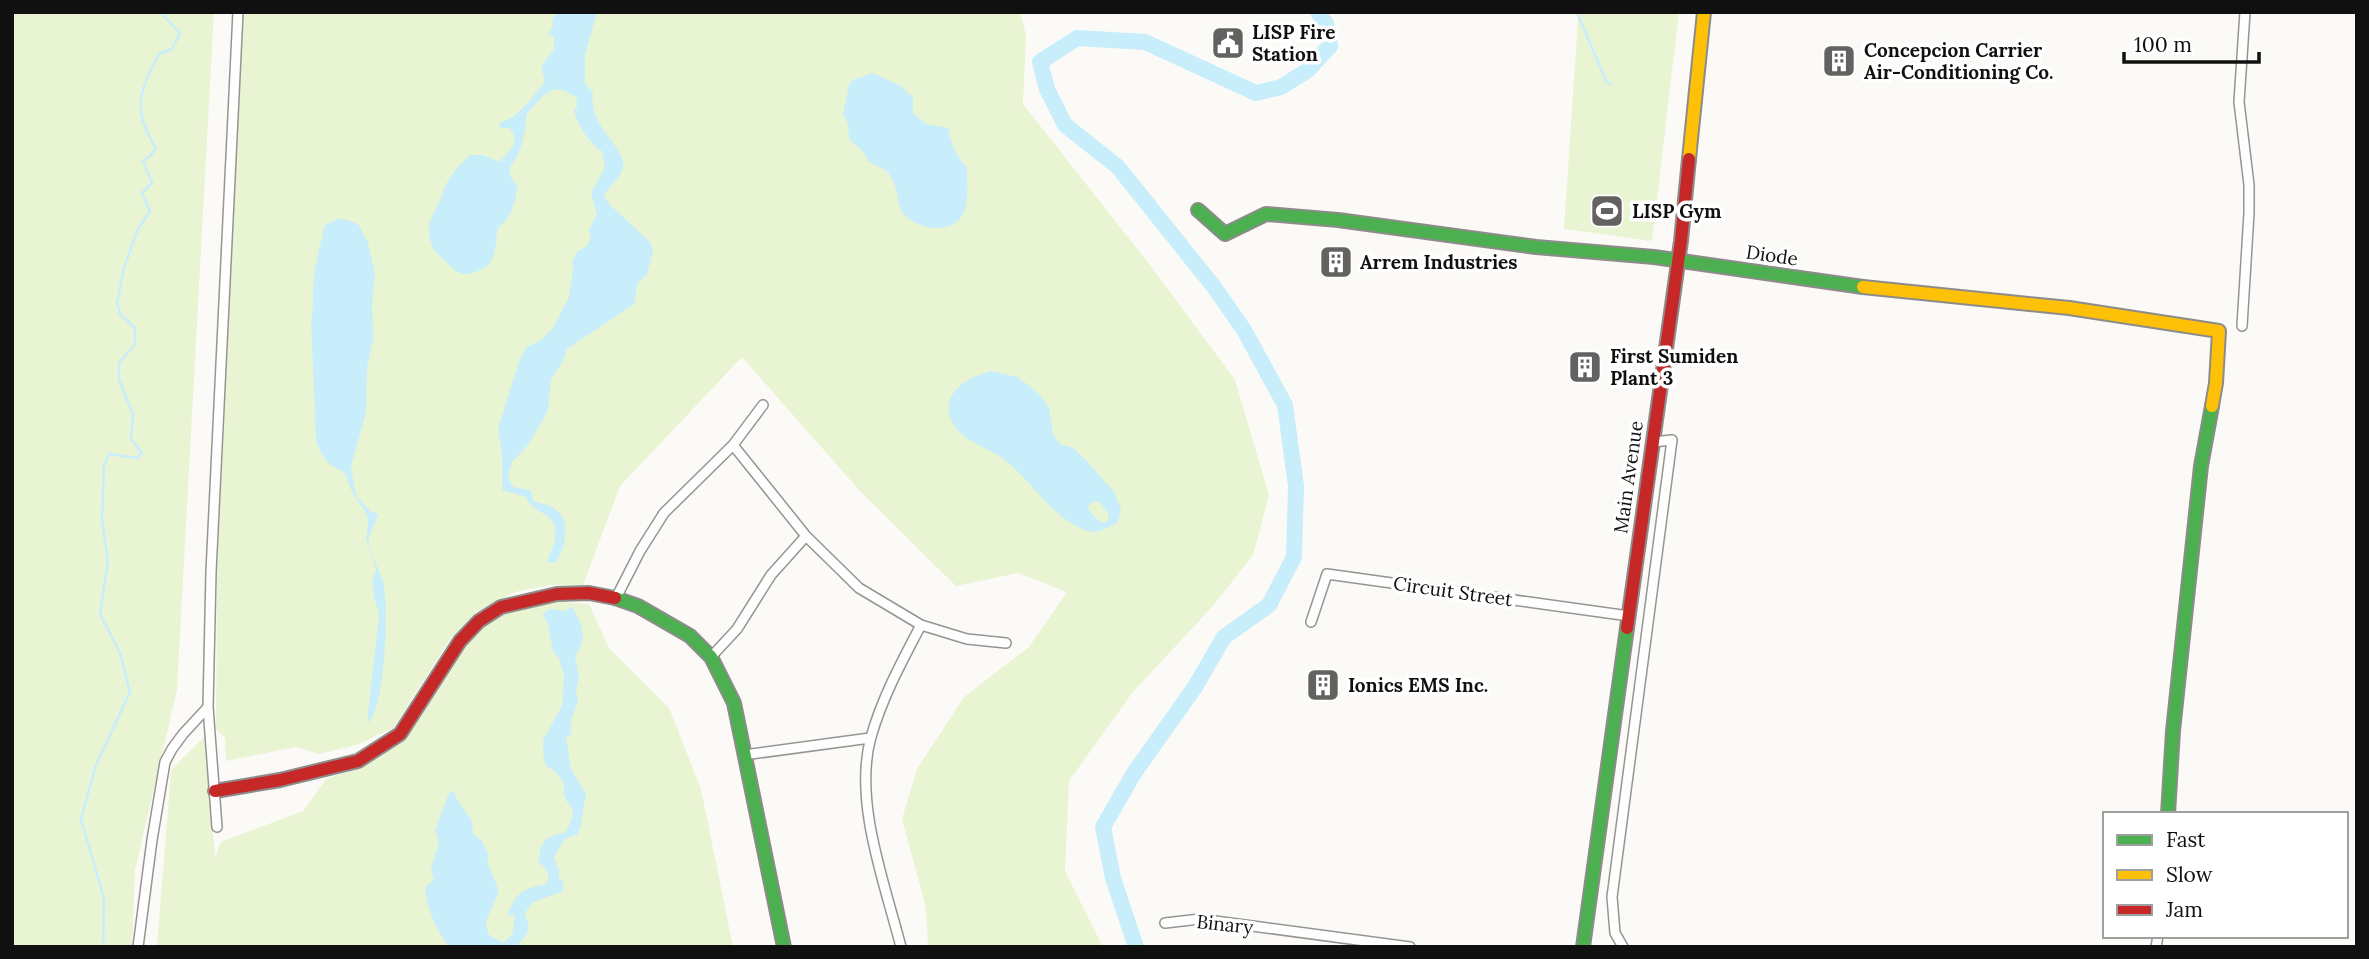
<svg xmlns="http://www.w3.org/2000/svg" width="2369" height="959" font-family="Lora,serif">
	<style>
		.green { fill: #e9f4d3 }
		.water { fill: #c8edfb; fill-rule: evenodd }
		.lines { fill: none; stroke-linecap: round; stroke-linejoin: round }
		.stream { stroke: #c8edfb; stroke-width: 2.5 }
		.river { stroke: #c8edfb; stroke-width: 16 }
		.street-casing { stroke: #969594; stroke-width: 12 }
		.fast-casing { stroke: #8d8c8a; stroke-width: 16 }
		.slow-casing { stroke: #8d8c8a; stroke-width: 16 }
		.jam-casing { stroke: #8d8c8a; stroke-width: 16 }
		.street { stroke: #fffefe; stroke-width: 9 }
		.fast { stroke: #4caf50; stroke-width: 12 }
		.slow { stroke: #ffc107; stroke-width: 12 }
		.jam { stroke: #c62828; stroke-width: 12 }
		.labels { text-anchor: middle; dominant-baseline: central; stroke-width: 7; stroke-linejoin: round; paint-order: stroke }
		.poi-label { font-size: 19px; font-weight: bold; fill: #101010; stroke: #fff; text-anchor: start }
		.street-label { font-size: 19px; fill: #101010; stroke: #fff }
	</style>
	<rect width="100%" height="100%" fill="#fcfaf6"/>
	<path class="green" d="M 12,12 L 214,12 L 177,690 L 135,870 L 132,947 L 12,947 Z
		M 243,12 L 1020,12 L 1026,35 L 1023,104 L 1153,269 L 1235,380 L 1269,495 L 1253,555 L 1212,607 L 1132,693 L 1069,781 L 1065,871 L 1103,947 L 928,947 L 926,908 L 902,819 L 917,769 L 964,697 L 1029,647 L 1067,592 L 1018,573 L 956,586 L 859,490 L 742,357 L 620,486 L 583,585 L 550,585 L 515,592 L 476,612 L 451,638 L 393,728 L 357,745 L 319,754 L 296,747 L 226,761 L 225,738 L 216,729 L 217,571 Z
		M 1575,12 L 1679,12 L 1652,241 L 1564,229 L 1578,19 Z
		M 549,601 L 589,604 L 609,648 L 669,708 L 701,789 L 733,947 L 157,947 L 171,770 L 209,732 L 210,793 L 215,858 L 221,842 L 303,811 L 326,779 L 362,767 L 384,753 L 404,737 L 459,652 L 473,635 L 495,618 L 526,604 Z"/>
	<path class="water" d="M 557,12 L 597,12 L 585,55 L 585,84 L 593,92 C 587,128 628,147 623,168 C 620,179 610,185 604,195 L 610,205 L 650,242 L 653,250 L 650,263 L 647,275 L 638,282 L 634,304 L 567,349 L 562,363 L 551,379 L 548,409 L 543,420 L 528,445 L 512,462 L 508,476 L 513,487 L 531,490 L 533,501 C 540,504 549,504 555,509 C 572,521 565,547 556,562 L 547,563 C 552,548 563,527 547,516 C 538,510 530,507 526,497 L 502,490 L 502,454 L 498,428 L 519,362 L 526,347 L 540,341 L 553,328 L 569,297 L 573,269 L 572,262 L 577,252 L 588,245 L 591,235 L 588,231 L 597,215 L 591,193 L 605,167 L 602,151 C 590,145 577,124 574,110 L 577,107 L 577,99 C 554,78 542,96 526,115 C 527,125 523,140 520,150 C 514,165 501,170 518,186 C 515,200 512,220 498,227 C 496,237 496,250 492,259 C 489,266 483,269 476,272 C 462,277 458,273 448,264 C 436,252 429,248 429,228 C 430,216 437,209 441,198 C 446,179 456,168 470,155 L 483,155 L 500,162 C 507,151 523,143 509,128 L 499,128 L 500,122 C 518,120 533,95 545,82 L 541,67 L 554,49 L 554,37 L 548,33 L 553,27 L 552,20 Z
		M 872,73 L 902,86 L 907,93 L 913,96 L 913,113 L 926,124 L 948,128 C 950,142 957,158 967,168 C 967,182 969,199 964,212 C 955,235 918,231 904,214 C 896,204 899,187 889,174 C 884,167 877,167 871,163 C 864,158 869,159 865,154 C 861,149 854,144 849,139 L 848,124 L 843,114 L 849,85 L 853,80 Z
		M 337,219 L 348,220 L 359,225 L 368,243 L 375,273 L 372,304 L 373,339 L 367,367 L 366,412 L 351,467 L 356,496 L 371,512 L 378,514 C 376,525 367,533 369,545 C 372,559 381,571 384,586 C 388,610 386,709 367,724 L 379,614 L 374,597 L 372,581 L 376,570 L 366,538 L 368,526 L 367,515 L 352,492 L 345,473 C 325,462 324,461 316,440 L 311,321 C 313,311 313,303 313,293 C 313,272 320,246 325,225 Z
		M 990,371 L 1018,377 L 1039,394 L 1049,407 L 1053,434 L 1060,444 L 1073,448 L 1084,458 L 1114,492 L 1121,509 L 1118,522 C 1109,527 1099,534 1088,531 C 1054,519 1037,489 1012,466 C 998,453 982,448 967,438 C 944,422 941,398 965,382 C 972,377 982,374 990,371 ZM 1091,502 L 1099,502 L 1108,513 L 1109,519 L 1105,523 C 1096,521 1092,515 1088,507 Z
		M 572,606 C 582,626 589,636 575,657 L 579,677 L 576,690 L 578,702 L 571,720 L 571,734 L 566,737 L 571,769 L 586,794 C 583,808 583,820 578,834 L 565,839 L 554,857 L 559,871 L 559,878 L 564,883 L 563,891 L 533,902 L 525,913 C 531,933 529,933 515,947 L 447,947 L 447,943 C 437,933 425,902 425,887 L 434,880 L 431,868 L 439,842 L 435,830 L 449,793 L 454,791 L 457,799 L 471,819 L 474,835 L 482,841 L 489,856 L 487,862 L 499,891 L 486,921 L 488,934 L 503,943 C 515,934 514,927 514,914 L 507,916 C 516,893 521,889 546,884 L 549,878 L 546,869 L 539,862 C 539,843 546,835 565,833 C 585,800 560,811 564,784 L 556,772 L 546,766 L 543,753 L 543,740 L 562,706 L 564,676 L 559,658 L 553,651 L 547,620 L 542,615 L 550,609 L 565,611 Z"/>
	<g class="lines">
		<path class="stream" d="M 1577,12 L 1606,81 L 1611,84
			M 103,947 L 104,899 L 81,819 L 96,765 L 130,692 L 120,653 L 100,614 L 108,561 L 102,520 L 104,465 L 109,454 L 137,458 L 142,453 L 131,439 L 133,415 L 119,379 L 119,363 L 135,344 L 135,328 L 120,314 L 117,303 L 124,268 L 137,231 L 150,211 L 142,193 L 152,183 L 143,161 L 151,155 L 156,148 C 132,112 139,90 159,54 L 172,49 L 180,33 L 160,12"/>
		<path class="river" d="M 1136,947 L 1113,878 L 1103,827 L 1134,773 L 1195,687 L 1224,637 L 1269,605 L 1294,557 L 1296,486 L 1285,405 L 1244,330 L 1214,287 L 1118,167 L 1065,125 L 1047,89 L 1040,62 L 1077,38 L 1145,42 L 1256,93 L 1281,87 L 1308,70 L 1330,46 L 1326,24 L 1318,12"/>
		<defs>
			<path id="street" d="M 2242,326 L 2249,213 L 2249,185 L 2239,102 L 2245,12
				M 733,445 L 806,536 L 859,588 L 921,625 L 967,639 L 1006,643
				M 616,598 L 640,551 L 664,513 L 733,445 L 763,405
				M 1311,622 L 1327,574 L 1629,616
				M 711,657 L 737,629 L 771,575 L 806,536
				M 744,755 L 870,738
				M 217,827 L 208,707 L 211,572 L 238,12
				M 1165,923 L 1200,919 L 1410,947
				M 138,947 L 152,840 L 165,762 L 172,749 L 183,734 L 208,707
				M 901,947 C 885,884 853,801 871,737 C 882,698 902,661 921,625
				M 1623,947 L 1615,933 L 1612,897 L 1672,440 L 1653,442
				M 2156,947 L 2158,936"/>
			<path id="fast" d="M 1198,210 L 1225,234 L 1266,214 L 1338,220 L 1536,247 L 1654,257 L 1863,287
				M 615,598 L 638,606 L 690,636 L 711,657 L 734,703 L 784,947
				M 2168,814 L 2173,731 L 2201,466 L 2212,406
				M 1583,947 L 1627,628"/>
			<path id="slow" d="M 1689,159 L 1704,12
				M 1863,287 L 2069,308 L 2219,331 L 2216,383 L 2212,406"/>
			<path id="jam" d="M 1627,628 L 1681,241 L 1689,159
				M 215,791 L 280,780 L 358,761 L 400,734 L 460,641 L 479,621 L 501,607 L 557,594 L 589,593 L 615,598"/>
		</defs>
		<use href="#street" class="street-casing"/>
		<use href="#fast" class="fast-casing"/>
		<use href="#slow" class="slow-casing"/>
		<use href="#jam" class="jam-casing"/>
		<use href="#street" class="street"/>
		<use href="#fast" class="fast"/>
		<use href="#slow" class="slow"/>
		<use href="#jam" class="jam"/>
	</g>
	<defs>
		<symbol id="civic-square" viewBox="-11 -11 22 22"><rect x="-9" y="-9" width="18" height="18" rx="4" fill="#636260" stroke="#fff"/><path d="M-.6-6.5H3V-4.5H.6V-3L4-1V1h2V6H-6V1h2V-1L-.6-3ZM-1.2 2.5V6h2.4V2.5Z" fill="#fff"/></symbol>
		<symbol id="building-square" viewBox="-11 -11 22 22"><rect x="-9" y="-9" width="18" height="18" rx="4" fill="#636260" stroke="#fff"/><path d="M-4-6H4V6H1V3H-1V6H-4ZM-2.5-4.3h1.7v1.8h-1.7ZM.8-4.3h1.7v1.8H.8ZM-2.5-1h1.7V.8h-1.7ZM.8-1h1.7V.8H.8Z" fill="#fff"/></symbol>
		<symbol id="stadium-square" viewBox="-11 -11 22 22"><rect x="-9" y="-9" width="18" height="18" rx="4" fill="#636260" stroke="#fff"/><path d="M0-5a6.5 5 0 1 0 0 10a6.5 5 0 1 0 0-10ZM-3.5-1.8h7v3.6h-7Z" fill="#fff"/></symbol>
	</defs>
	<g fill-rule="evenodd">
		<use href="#civic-square" x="1209" y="24" width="38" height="38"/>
		<use href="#building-square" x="1820" y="42" width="38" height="38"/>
		<use href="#stadium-square" x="1588" y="192" width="38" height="38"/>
		<use href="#building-square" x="1317" y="243" width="38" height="38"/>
		<use href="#building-square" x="1566" y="348" width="38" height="38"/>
		<use href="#building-square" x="1304" y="666" width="38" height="38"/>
	</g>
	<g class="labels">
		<g class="poi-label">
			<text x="1252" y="32">LISP Fire<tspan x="1252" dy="22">Station</tspan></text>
			<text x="1864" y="50">Concepcion Carrier<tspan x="1864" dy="22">Air-Conditioning Co.</tspan></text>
			<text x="1632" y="211">LISP Gym</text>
			<text x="1360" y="262">Arrem Industries</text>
			<text x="1610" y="356">First Sumiden<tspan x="1610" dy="22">Plant 3</tspan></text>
			<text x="1348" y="685">Ionics EMS Inc.</text>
		</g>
		<g class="street-label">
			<text transform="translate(1772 255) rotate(8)">Diode</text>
			<text transform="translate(1628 477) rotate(-82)">Main Avenue</text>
			<text transform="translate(1453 591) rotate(8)">Circuit Street</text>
			<text transform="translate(1225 924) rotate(6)">Binary</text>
		</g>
	</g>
	<rect width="2369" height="959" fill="none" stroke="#101010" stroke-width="28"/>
	<rect x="2103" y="812" width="245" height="126" fill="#ffffff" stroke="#9f9f9f" stroke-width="2"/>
	<rect x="2117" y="835" width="35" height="10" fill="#4caf50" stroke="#9f9f9f" stroke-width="2"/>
	<text x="2166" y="847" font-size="21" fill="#101010">Fast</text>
	<rect x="2117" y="870" width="35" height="10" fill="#ffc107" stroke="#9f9f9f" stroke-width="2"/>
	<text x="2166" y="882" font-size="21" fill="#101010">Slow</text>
	<rect x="2117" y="905" width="35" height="10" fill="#c62828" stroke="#9f9f9f" stroke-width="2"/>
	<text x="2166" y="917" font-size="21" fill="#101010">Jam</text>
	<path d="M2124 52v10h135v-10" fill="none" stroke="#101010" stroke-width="3.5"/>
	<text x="2134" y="52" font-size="21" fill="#101010" stroke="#ffffff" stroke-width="5" paint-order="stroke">100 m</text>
</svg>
